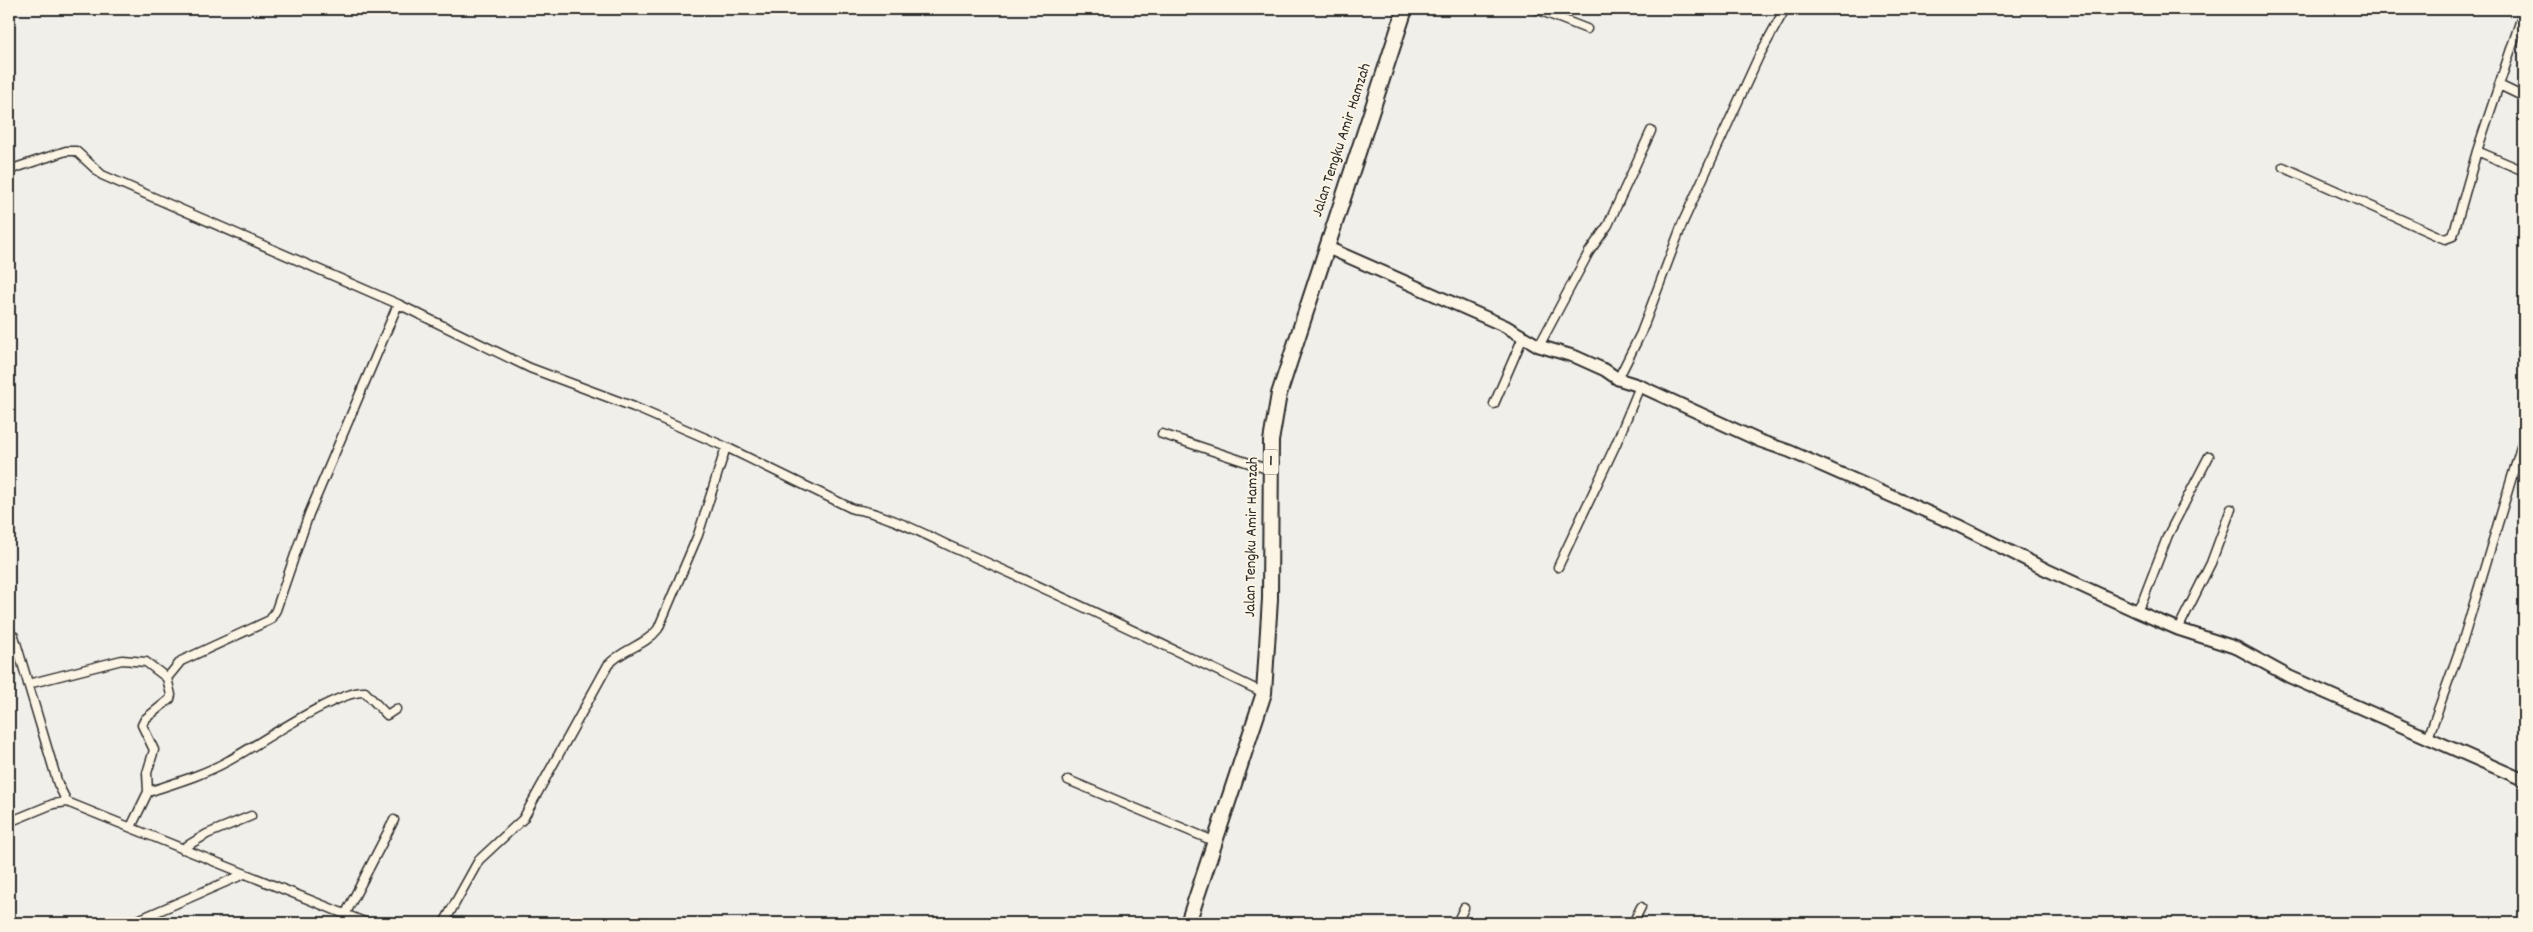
<svg xmlns="http://www.w3.org/2000/svg" width="2533" height="932" font-family="Dekko,sans-serif">
	<style>
		.lines { fill: none; stroke-linecap: round; stroke-linejoin: round }
		.street-casing { stroke: #2b2b2b; stroke-width: 11 }
		.secondary-casing { stroke: #2b2b2b; stroke-width: 15 }
		.highway-casing { stroke: #2b2b2b; stroke-width: 18 }
		.street { stroke: #fcf5e5; stroke-width: 8 }
		.secondary { stroke: #fcf5e5; stroke-width: 11 }
		.highway { stroke: #fcf5e5; stroke-width: 14 }
		.labels { text-anchor: middle; dominant-baseline: central; stroke-width: 4; stroke-linejoin: round; paint-order: stroke }
		.shield { fill: #fcf5e5; stroke: #6a6863; stroke-width: 1 }
		.shield-label { font-size: 15px; font-weight: bold; fill: #2b2b2b }
		.street-label { font-size: 16px; fill: #2b2b2b; stroke: #fcf5e5 }
	</style>
	<rect width="100%" height="100%" fill="#f1efea"/>
	<filter id="ink" filterUnits="userSpaceOnUse"><feTurbulence type="fractalNoise" baseFrequency=".02" numOctaves="2"/><feDisplacementMap in="SourceGraphic" scale="10" xChannelSelector="R" yChannelSelector="G"/><feConvolveMatrix kernelMatrix="1 2 1 2 8 2 1 2 1" color-interpolation-filters="sRGB"/></filter>
	<g filter="url(#ink)">
		<g class="lines">
			<defs>
				<path id="street" d="M 1536,9 L 1587,29
					M 2499,85 L 2524,97
					M 2477,151 L 2524,171
					M 2283,167 L 2440,237 L 2445,239 L 2453,236 L 2477,151 L 2524,10
					M 9,170 L 66,151 L 76,151 L 102,175 L 398,304 L 530,368 L 634,407 L 726,447 L 853,509 C 883,512 928,536 956,549 C 1060,594 1161,644 1264,693
					M 1539,346 L 1589,252 L 1608,225 L 1651,131
					M 1618,379 L 1641,333 L 1683,222 L 1759,56 L 1785,9
					M 1494,404 L 1523,337
					M 1162,434 L 1270,470
					M 1558,567 L 1616,444 L 1640,386
					M 2136,611 L 2143,600 L 2168,535 L 2209,456
					M 2178,629 L 2211,563 L 2231,509
					M 14,636 L 58,784 L 67,802
					M 167,678 L 181,661 L 270,620 L 276,610 L 309,514 L 398,304
					M 28,684 L 122,660 L 146,662 L 167,678 L 171,695 L 170,699 L 145,719 L 142,725 L 154,750 L 147,773 L 148,792 L 131,827
					M 2428,738 L 2463,640 L 2524,437
					M 1068,780 L 1216,842
					M 148,792 C 175,783 203,775 228,761 C 256,746 337,690 365,692 L 387,715 L 396,709
					M 9,822 L 53,804 L 67,802 L 367,923
					M 182,849 L 207,834 L 251,816
					M 346,913 L 394,820
					M 131,923 L 242,875
					M 444,923 L 479,860 L 523,819 L 608,665 C 622,649 645,646 658,629 L 698,535 L 726,447
					M 1457,923 L 1464,908
					M 1633,923 L 1641,907"/>
				<path id="secondary" d="M 1326,247 L 1505,326 L 1539,346 L 1576,357 L 1605,370 L 1618,379 L 1640,386 L 1760,441 L 1789,451 L 1957,525 L 2047,570 L 2136,611 L 2178,629 L 2237,648 L 2290,677 L 2524,780"/>
				<path id="highway" d="M 1188,923 L 1264,693 L 1270,599 L 1271,441 L 1279,394 L 1405,9"/>
			</defs>
			<use href="#street" class="street-casing"/>
			<use href="#secondary" class="secondary-casing"/>
			<use href="#highway" class="highway-casing"/>
			<use href="#street" class="street"/>
			<use href="#secondary" class="secondary"/>
			<use href="#highway" class="highway"/>
		</g>
	</g>
	<g class="labels">
		<rect class="shield" x="1263.5" y="449.5" width="15" height="25" rx="4"/>
		<g class="shield-label">
			<text x="1271" y="462">1</text>
		</g>
		<g class="street-label">
			<text transform="translate(1342 140) rotate(-72)">Jalan Tengku Amir Hamzah</text>
			<text transform="translate(1252 537) rotate(-89)">Jalan Tengku Amir Hamzah</text>
		</g>
	</g>
	<rect width="2533" height="932" fill="none" stroke="#fcf5e5" stroke-width="30"/>
	<rect x="15" y="15" width="2503" height="902" fill="none" stroke="#2b2b2b" stroke-width="2" filter="url(#ink)"/>
</svg>
